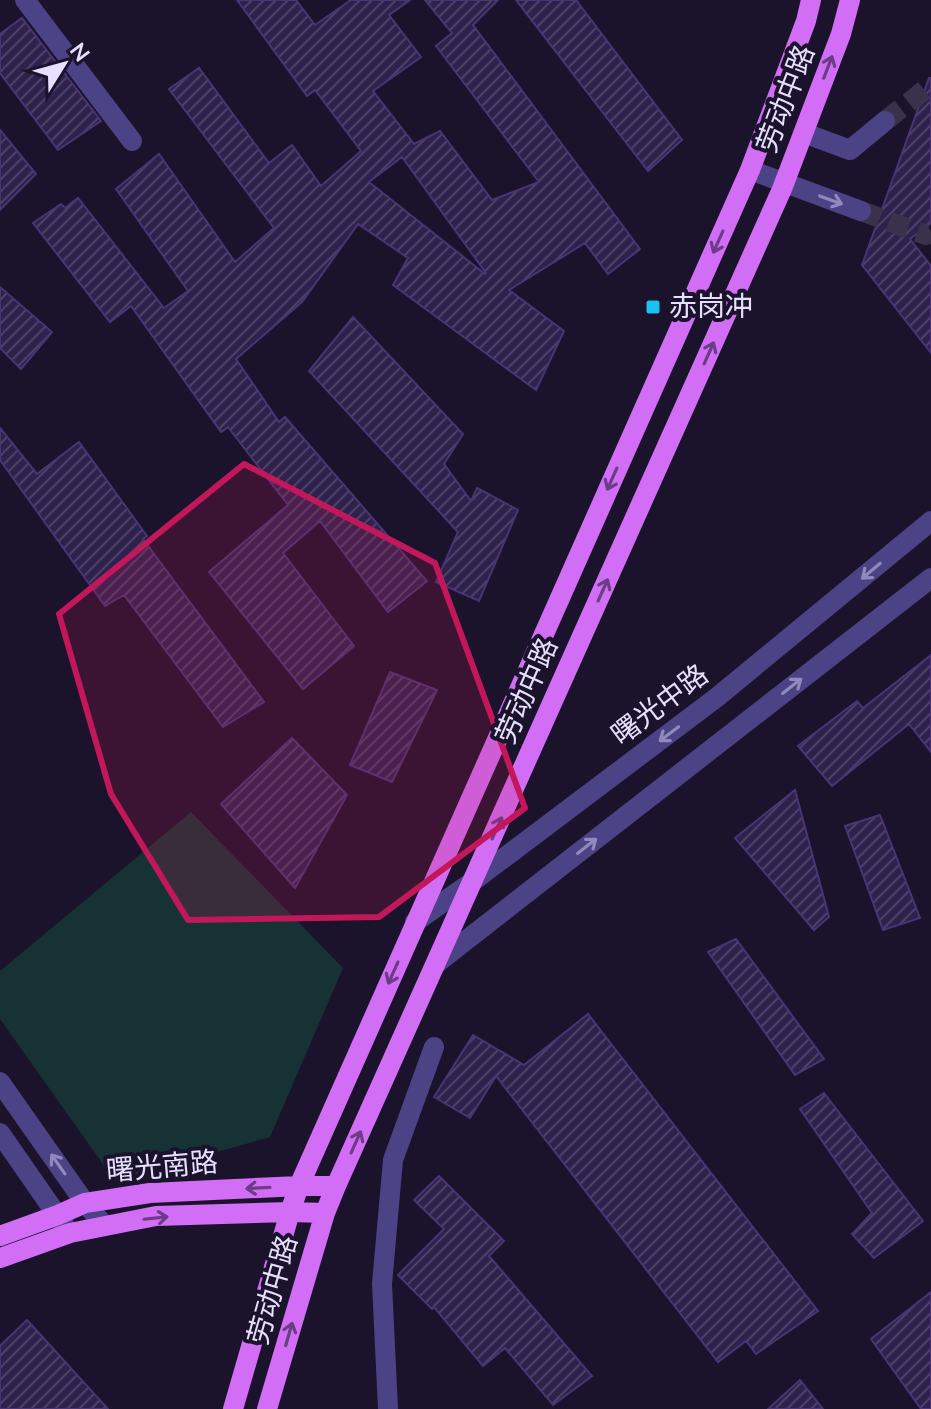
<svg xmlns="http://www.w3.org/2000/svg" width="931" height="1409" font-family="'Nunito Sans','Noto Sans SC',sans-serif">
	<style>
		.green { fill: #173234 }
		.building { fill: url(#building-hatch); stroke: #493475; stroke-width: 2; fill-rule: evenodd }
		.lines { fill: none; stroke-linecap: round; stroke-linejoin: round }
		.minor-tunnel { stroke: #39324a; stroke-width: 20; stroke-dasharray: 20 10; stroke-linecap: butt }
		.minor { stroke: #4c4286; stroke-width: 20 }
		.major { stroke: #d26ef5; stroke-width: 20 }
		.oneway { stroke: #6d3c86 }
		.oneway2 { stroke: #9189bc }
		.marked { fill: #c2185b; fill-opacity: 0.2; stroke: #c2185b; stroke-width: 6; stroke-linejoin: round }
		.poi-dot { fill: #19c1ef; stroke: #1a132b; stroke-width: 3 }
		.labels { text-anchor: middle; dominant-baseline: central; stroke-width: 8; stroke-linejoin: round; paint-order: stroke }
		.street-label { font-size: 28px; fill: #e6dffd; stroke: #1a132b }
		.poi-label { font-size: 28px; fill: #e6dffd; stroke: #1a132b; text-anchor: start }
	</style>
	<defs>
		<pattern id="building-hatch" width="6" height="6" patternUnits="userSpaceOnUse" patternTransform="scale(2)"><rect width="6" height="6" fill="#2e214b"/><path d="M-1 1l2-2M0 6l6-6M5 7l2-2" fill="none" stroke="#4c4166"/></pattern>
	</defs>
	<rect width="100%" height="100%" fill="#1a132b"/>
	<path class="green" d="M 191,812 L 343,968 L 270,1137 L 115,1181 L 0,1019 L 0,971 Z"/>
	<path class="building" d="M 237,0 L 296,0 L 315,25 L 351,0 L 410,0 L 389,15 L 421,57 L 373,91 L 414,144 L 440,131 L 492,200 L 539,182 L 436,46 L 452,33 L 425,0 L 498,0 L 473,25 L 640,249 L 608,274 L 585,243 L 509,290 L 564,331 L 536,390 L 393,285 L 408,258 L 358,224 L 302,302 L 236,359 L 279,422 L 285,417 L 427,581 L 388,612 L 320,521 L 283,553 L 354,646 L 303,689 L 209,572 L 288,505 L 228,427 L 221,432 L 131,306 L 110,322 L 33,223 L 61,204 L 65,208 L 78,198 L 164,308 L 188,291 L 116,189 L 159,154 L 235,262 L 274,228 L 169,89 L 199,68 L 269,163 L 292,145 L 321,186 L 361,151 L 315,90 L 307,96 ZM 402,157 L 486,273 L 485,274 L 369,182 Z
		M 516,0 L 576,0 L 682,140 L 648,171 Z
		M 22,18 L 101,121 L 58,150 L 0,73 L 0,34 Z
		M 929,78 L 931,78 L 931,223 L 910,239 L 931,266 L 931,353 L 862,265 Z
		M 0,130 L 36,174 L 0,210 Z
		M 0,287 L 52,332 L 21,369 L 0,348 Z
		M 353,317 L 463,434 L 444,464 L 471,501 L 477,488 L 518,510 L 479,601 L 436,582 L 458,532 L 309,371 Z
		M 0,428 L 37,474 L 79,442 L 147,536 L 143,539 L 264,702 L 223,727 L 124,595 L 105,606 L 0,460 Z
		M 931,655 L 931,752 L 909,724 L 832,786 L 798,746 L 857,701 L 863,708 Z
		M 390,672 L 437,690 L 392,782 L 350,765 Z
		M 292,738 L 347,795 L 295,888 L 221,804 Z
		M 795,790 L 829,917 L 814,930 L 735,838 Z
		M 880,815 L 920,918 L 883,930 L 845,826 Z
		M 736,939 L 824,1059 L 795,1075 L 708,952 Z
		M 588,1014 L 818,1311 L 756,1354 L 746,1341 L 718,1362 L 496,1076 L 470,1118 L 434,1097 L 473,1035 L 524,1065 Z
		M 824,1093 L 923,1221 L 874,1258 L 852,1234 L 872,1213 L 800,1109 Z
		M 439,1176 L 504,1241 L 489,1256 L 592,1376 L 553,1405 L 505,1348 L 483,1366 L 434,1307 L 432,1309 L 398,1275 L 444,1229 L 414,1200 Z
		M 931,1292 L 931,1409 L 921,1409 L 871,1339 Z
		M 27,1320 L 108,1409 L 0,1409 L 0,1346 Z
		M 800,1380 L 823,1409 L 768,1409 Z"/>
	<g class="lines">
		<path class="minor-tunnel" d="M 885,121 L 931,85
			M 861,211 L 926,235 L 931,231"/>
		<path class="minor" d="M 25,0 L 132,141
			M 804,133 L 850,150 L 885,121
			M 750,170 L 861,211
			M 415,922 L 472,882 L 716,698 L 931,521
			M 437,963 L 931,578
			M 0,1082 L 85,1203 L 105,1226
			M 0,1133 L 66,1228
			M 388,1409 L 382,1284 L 393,1160 L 434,1047"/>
		<path class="major" d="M 0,1236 L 58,1215 L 85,1203 L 150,1193 L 299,1186 L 336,1186
			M 0,1258 L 70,1233 L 156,1216 L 290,1212 L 325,1213
			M 233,1409 L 290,1212 L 299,1186 L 750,170 L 806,21 L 811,0
			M 267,1409 L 325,1213 L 336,1186 L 782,189 L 841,34 L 850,0"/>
	</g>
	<defs><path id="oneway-shaft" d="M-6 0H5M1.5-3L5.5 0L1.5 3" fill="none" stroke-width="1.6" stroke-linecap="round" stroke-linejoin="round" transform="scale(2)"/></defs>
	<g class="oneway">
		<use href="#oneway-shaft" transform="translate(828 67) rotate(-69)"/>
		<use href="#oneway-shaft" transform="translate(718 242) rotate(114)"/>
		<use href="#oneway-shaft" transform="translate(709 353) rotate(-66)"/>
		<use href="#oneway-shaft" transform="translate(612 479) rotate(114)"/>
		<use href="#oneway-shaft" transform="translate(603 590) rotate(-66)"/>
		<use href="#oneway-shaft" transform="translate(497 828) rotate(-66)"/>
		<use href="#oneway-shaft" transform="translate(393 973) rotate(114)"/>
		<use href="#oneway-shaft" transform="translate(356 1142) rotate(-66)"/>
		<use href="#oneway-shaft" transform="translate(258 1188) rotate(177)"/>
		<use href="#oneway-shaft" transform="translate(156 1218) rotate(-6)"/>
		<use href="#oneway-shaft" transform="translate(289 1334) rotate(-74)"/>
	</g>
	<g class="oneway2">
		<use href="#oneway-shaft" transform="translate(831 200) rotate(20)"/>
		<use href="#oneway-shaft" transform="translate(871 571) rotate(140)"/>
		<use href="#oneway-shaft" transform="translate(792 686) rotate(-38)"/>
		<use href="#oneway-shaft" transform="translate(669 734) rotate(143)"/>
		<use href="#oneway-shaft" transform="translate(587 846) rotate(-38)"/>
		<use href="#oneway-shaft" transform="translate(58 1164) rotate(-125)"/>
	</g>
	<path class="marked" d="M 244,464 L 435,563 L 525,808 L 379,917 L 188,920 L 111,794 L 59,614 Z"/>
	<rect class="poi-dot" x="645" y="299" width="16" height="16" rx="4"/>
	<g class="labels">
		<g class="street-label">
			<text transform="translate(786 99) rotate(-69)">劳动中路</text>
			<text transform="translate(527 691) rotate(-66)">劳动中路</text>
			<text transform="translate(660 705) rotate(-37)">曙光中路</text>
			<text transform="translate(162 1167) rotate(-5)">曙光南路</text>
			<text transform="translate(273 1290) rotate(-74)">劳动中路</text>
		</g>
		<g class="poi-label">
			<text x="669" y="307">赤岗冲</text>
		</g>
	</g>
	<g transform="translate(64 64) rotate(53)" stroke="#1a132b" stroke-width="6" paint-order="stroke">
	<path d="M0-6L14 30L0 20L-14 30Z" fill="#e6dffd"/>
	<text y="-12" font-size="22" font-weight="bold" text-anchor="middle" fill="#e6dffd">N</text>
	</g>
</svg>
